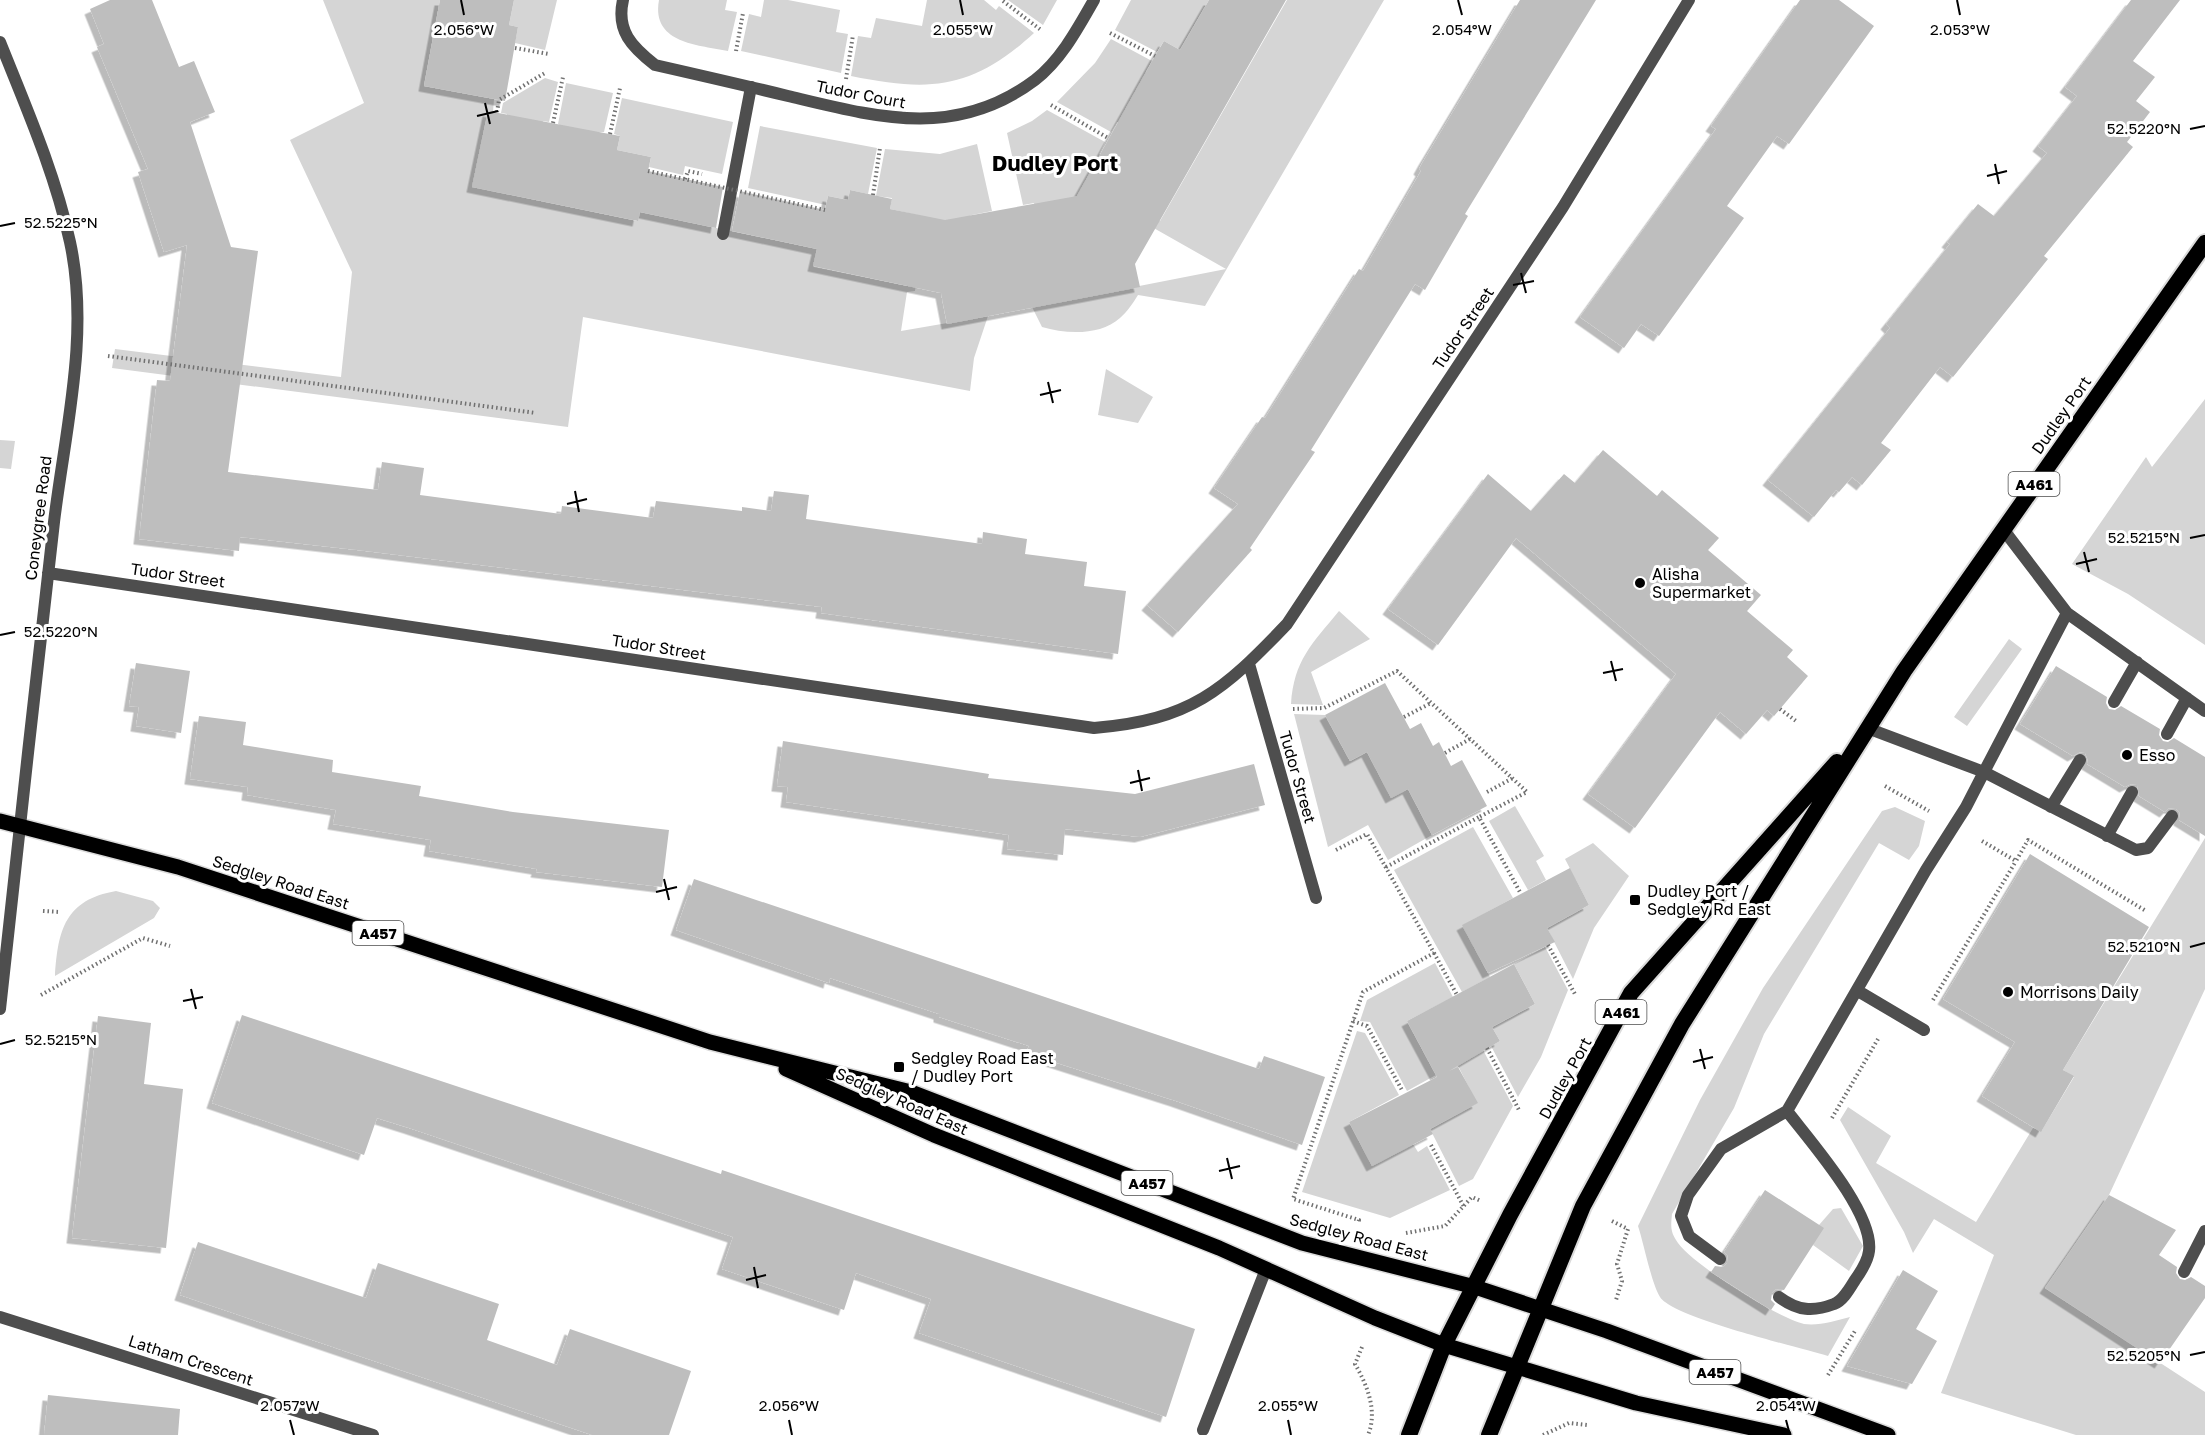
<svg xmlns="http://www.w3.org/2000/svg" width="2205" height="1435" font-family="'Golos Text',sans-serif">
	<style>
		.green { fill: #d5d5d5 }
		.building { fill: #bebebe; filter: url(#shadow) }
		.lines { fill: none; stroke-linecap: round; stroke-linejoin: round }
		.primary-casing { stroke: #dbdbdb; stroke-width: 18 }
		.trunk-casing { stroke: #dbdbdb; stroke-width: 20 }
		.path { stroke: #707070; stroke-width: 4; stroke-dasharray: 1.5 3; stroke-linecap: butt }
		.service { stroke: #4e4e4e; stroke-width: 12 }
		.minor { stroke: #4e4e4e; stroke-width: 12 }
		.primary { stroke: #000; stroke-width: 15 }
		.trunk { stroke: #000; stroke-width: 16 }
		.path-bridge { stroke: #707070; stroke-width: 4; stroke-dasharray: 1.5 3; stroke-linecap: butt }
		.ticks { fill: none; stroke: #000; stroke-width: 2 }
		.poi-dot { fill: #000; stroke: #fff; stroke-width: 2 }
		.labels { text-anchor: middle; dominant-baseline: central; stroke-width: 6; stroke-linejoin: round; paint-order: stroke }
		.shield { fill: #fff; stroke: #4c4c4c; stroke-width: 1.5 }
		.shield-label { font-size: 15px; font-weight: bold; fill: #000 }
		.street-label { font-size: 16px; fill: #000; stroke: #fff }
		.poi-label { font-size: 16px; fill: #000; stroke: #fff; text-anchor: start }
		.district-label { font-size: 22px; font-weight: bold; fill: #000; stroke: #fff }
		.ticks-label { font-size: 15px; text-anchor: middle; fill: #000; stroke: #fff; stroke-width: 6; stroke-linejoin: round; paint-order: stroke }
	</style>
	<defs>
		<filter id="shadow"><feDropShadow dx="-5.5" dy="5.5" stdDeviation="0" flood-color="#0004"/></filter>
	</defs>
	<rect width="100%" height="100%" fill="#fff"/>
	<path class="green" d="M 323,0 L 440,0 L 424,86 L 494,99 L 493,112 L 488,111 L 473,187 L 637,221 L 640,212 L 817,249 L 814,267 L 907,286 L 922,216 L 890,209 L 892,198 L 876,196 L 885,149 L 940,154 L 977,144 L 992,211 L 972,215 L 923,236 L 915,291 L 907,292 L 901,331 L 988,316 L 974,358 L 970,391 L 583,317 L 568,427 L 112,368 L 115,349 L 341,377 L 352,272 L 290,140 L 364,103 Z
		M 514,0 L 557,0 L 545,50 L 515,43 L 518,27 L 509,25 Z
		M 659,0 L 727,0 L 725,10 L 737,12 L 728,51 C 697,45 651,43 659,0 Z
		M 764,0 L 788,0 L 840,10 L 836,32 L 848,34 L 841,73 L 741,51 L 749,14 L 761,17 Z
		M 927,0 L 984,0 L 996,10 L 999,6 L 1034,33 C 972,90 930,92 851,76 L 858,36 L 871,38 L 876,18 L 922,26 Z
		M 1008,0 L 1057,0 L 1043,25 Z
		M 1131,0 L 1209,0 L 1180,50 L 1164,41 L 1157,52 L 1115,30 Z
		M 1287,0 L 1384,0 L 1205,306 L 1138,295 C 1133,303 1127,312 1120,318 C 1100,336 1066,334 1042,327 L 1032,307 L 1226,269 L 1106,201 L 1037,215 L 1034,203 L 1023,205 L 1007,133 L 1032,121 L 1047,110 L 1105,142 L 1099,154 L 1115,163 L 1102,188 L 1160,221 Z
		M 1111,39 L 1152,61 L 1146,72 L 1162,82 L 1134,131 L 1117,122 L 1111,132 L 1057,102 L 1095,63 Z
		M 545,78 L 558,82 L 549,122 L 543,121 L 540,136 L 505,128 L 507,114 L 501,113 L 503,103 Z
		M 566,83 L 613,93 L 604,132 L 599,132 L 595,147 L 558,124 Z
		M 622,98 L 733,122 L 722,174 L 685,166 L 683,175 L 649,167 L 651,157 L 617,150 L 620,136 L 614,134 Z
		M 760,126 L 877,148 L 868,194 L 850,190 L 848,200 L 828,196 L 826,205 L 748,188 Z
		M 1106,369 L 1153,397 L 1138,423 L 1098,415 Z
		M 2205,399 L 2205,645 L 2128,594 L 2072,564 L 2146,457 L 2152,467 Z
		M 0,440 L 15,441 L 11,469 L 0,468 Z
		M 1339,611 L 1370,639 L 1311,672 L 1323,705 L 1291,704 C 1294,660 1312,644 1339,611 Z
		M 2009,639 L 2022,649 L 1967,726 L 1954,717 Z
		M 1294,714 L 1325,715 L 1350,761 L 1367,752 L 1391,797 L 1408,789 L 1432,835 L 1388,860 L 1368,825 L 1328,847 Z
		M 1515,806 L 1544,856 L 1536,861 L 1546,880 L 1528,890 L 1489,821 Z
		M 1895,807 L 1925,821 L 1919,846 L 1909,860 L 1879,843 L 1764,1034 L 1734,1108 L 1672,1214 C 1671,1224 1670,1231 1676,1240 C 1688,1262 1779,1319 1804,1324 C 1819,1326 1835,1321 1850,1317 L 1828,1356 C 1799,1347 1673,1318 1660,1297 C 1651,1282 1644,1244 1638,1226 L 1700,1100 L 1763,988 L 1882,811 Z
		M 1473,827 L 1513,898 L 1463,925 L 1490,977 L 1462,992 L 1394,870 Z
		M 2205,838 L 2205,989 L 2109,1195 L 2045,1288 L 2205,1392 L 2205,1435 L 2076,1435 L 1941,1393 L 1994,1255 L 1934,1219 L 1913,1253 L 1904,1232 L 1840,1120 L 1848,1107 L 1891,1136 L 1876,1163 L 1976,1222 L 2033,1128 L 2042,1130 L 2074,1077 L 2063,1070 Z
		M 1593,843 L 1629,876 L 1594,928 L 1573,979 L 1547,928 L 1589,905 L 1565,859 Z
		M 116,891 L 153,901 L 160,908 L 154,918 L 55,976 C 58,930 65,900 116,891 Z
		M 1545,947 L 1568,990 L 1541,1057 L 1518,1097 L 1491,1046 L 1500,1041 L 1492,1027 L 1535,1004 L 1514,964 Z
		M 1435,963 L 1453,997 L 1407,1021 L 1436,1075 L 1407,1091 L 1370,1022 L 1360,1021 L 1367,1000 Z
		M 1357,1031 L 1365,1033 L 1399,1095 L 1349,1122 L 1372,1165 L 1413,1144 L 1418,1152 L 1427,1146 L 1450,1190 L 1390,1218 L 1302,1192 Z
		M 1483,1050 L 1513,1106 L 1473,1179 L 1459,1186 L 1430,1129 L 1477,1103 L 1457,1064 Z
		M 1841,1208 L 1863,1246 L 1849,1271 L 1813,1245 L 1819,1225 L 1833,1209 Z"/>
	<path class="building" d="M 110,0 L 152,0 L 179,67 L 194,61 L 215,112 L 190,122 L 231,247 L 258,251 L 228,472 L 378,490 L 382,462 L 424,468 L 420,495 L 561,514 L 562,506 L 653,518 L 656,501 L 742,511 L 742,507 L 771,511 L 774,491 L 809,495 L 806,519 L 982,544 L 983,532 L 1027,539 L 1025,554 L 1087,562 L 1084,586 L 1126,591 L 1118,654 L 821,613 L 822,607 L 357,550 L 240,537 L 239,551 L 139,539 L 157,380 L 170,381 L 187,245 L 164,252 L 138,172 L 148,169 L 97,47 L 104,44 L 90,9 Z
		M 440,0 L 514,0 L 509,25 L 518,27 L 505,101 L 424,86 Z
		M 1209,0 L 1286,0 L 1135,264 L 1140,287 L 947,324 L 941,293 L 813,266 L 817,249 L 732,231 L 740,191 L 825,210 L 828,196 L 848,200 L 850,190 L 892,199 L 890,209 L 945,220 L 1077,196 L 1155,56 L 1164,41 L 1180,50 Z
		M 1520,0 L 1596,0 L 1465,214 L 1468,216 L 1425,290 L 1415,284 L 1311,450 L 1315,452 L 1250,548 L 1252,550 L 1178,632 L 1147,605 L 1238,504 L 1214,488 L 1262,417 L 1265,418 L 1359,269 L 1363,271 L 1421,171 L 1419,169 L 1424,160 Z
		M 1800,0 L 1839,0 L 1874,26 L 1789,144 L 1777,136 L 1727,206 L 1744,218 L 1659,336 L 1641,324 L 1624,348 L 1580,317 L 1716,129 L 1711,126 Z
		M 2131,0 L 2180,0 L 2133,61 L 2155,77 L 2136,101 L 2150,112 L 2127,142 L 2133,147 L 2044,256 L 2048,259 L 1953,377 L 1940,367 L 1881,443 L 1891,450 L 1862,485 L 1852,477 L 1839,492 L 1836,490 L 1814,517 L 1768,480 L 1890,328 L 1886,324 L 1950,244 L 1947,242 L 1978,204 L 1994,216 L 2047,153 L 2038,146 L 2077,96 L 2065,87 Z
		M 488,111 L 620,136 L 617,150 L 651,157 L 648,171 L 723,187 L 716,228 L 640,212 L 638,221 L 472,187 Z
		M 1603,450 L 1657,496 L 1662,490 L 1719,538 L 1708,550 L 1761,595 L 1747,611 L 1793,650 L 1787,657 L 1808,676 L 1774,716 L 1767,710 L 1746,734 L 1720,712 L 1635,828 L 1588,794 L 1676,674 L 1516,538 L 1438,645 L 1388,609 L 1488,474 L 1531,511 L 1564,474 L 1575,483 Z
		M 136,663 L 190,671 L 181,733 L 136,726 L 139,707 L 129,706 Z
		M 2056,666 L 2107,697 L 2106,703 L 2109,709 L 2115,710 L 2121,706 L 2160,729 L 2159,735 L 2163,741 L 2168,742 L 2174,738 L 2205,757 L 2205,836 L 2179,820 L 2180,813 L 2176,809 L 2169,808 L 2165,812 L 2139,796 L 2137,785 L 2131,784 L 2125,787 L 2087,764 L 2088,760 L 2085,753 L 2080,752 L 2073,756 L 2020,724 Z
		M 1385,683 L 1410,729 L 1421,723 L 1433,746 L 1439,742 L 1451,766 L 1462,760 L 1487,806 L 1432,835 L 1408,789 L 1391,798 L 1367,752 L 1350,761 L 1325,715 Z
		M 199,716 L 246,722 L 243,745 L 333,760 L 332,772 L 421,786 L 419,796 L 513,812 L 669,830 L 662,887 L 536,872 L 537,869 L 429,851 L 431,840 L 333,824 L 336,810 L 247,795 L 248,787 L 190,779 Z
		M 783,741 L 989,774 L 988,778 L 1135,794 L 1254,764 L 1265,805 L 1140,837 L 1065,829 L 1063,855 L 1007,849 L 1009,835 L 786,802 L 788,787 L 777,786 Z
		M 2030,854 L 2149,927 L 2063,1070 L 2074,1076 L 2041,1132 L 1982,1096 L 2015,1042 L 1943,999 Z
		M 1570,868 L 1589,905 L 1547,928 L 1555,942 L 1488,973 L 1462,925 Z
		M 694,879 L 1259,1069 L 1264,1056 L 1325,1077 L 1302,1145 L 1176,1101 L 1026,1053 L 1029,1046 L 939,1017 L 939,1014 L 830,978 L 829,983 L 676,930 Z
		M 1514,964 L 1535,1004 L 1492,1027 L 1500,1041 L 1449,1071 L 1458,1067 L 1478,1103 L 1430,1129 L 1433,1134 L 1372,1166 L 1349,1122 L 1437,1077 L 1407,1021 Z
		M 242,1015 L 721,1174 L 722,1170 L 1195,1329 L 1166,1417 L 919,1333 L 931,1299 L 856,1273 L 844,1310 L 722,1269 L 733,1237 L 409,1128 L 377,1118 L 364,1155 L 212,1103 Z
		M 98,1016 L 151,1023 L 144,1084 L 183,1089 L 166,1248 L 72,1238 Z
		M 1765,1190 L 1824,1228 L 1784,1290 L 1776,1289 L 1772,1293 L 1771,1300 L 1775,1304 L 1771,1310 L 1711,1272 L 1715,1266 L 1723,1267 L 1727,1263 L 1728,1256 L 1724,1252 Z
		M 2109,1195 L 2176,1230 L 2159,1255 L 2177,1267 L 2176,1273 L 2180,1279 L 2185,1280 L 2191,1277 L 2205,1286 L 2205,1298 L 2160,1363 L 2045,1288 Z
		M 198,1242 L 366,1298 L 378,1263 L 499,1304 L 487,1340 L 557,1365 L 570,1329 L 691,1371 L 669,1435 L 592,1435 L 180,1295 Z
		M 1903,1270 L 1938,1291 L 1916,1329 L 1937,1341 L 1912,1384 L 1847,1366 Z
		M 48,1395 L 180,1409 L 178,1435 L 44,1435 Z"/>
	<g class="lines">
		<defs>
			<path id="primary" d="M 0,821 L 178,867 L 710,1042 L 911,1092 L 1302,1243 L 1475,1287 L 1607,1331 L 1888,1435
				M 786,1069 L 934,1135 L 1219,1248 L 1375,1318 L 1444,1345 L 1636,1403 L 1784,1435"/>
			<path id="trunk" d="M 1409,1435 L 1444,1345 L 1510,1215 L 1631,993 L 1837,762
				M 1489,1435 L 1583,1206 L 1682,1024 L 1904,671 L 2205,243"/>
		</defs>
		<use href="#primary" class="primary-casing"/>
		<use href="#trunk" class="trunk-casing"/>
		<path class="path" d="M 1003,1 L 1041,30
			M 1110,33 L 1155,56
			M 515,48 L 549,54
			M 736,51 L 743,13
			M 846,79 L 853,35
			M 1051,105 L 1108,138
			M 497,112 L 499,100 L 545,73
			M 553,123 L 563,77
			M 610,134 L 620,88
			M 685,179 L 688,171 L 702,174
			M 873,195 L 880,148
			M 108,356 L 536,413
			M 1293,709 L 1324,708 L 1397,671 L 1527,792 L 1479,817
			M 1780,709 L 1796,721
			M 1404,717 L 1431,703
			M 1445,753 L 1470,739
			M 1885,786 L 1929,811
			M 1487,792 L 1513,778
			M 1982,841 L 2016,861 L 2028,840 L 2146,911
			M 1336,850 L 1367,834 L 1434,953 L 1363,992 L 1293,1199 L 1359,1220 L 1358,1224
			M 1386,867 L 1479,817 L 1521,894
			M 43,911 L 60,912
			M 1548,945 L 1576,996
			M 1434,953 L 1457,995
			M 41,995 L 143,938 L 170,946
			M 1933,1000 L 2016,861
			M 1353,1021 L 1367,1026 L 1403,1092
			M 1487,1048 L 1520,1112
			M 1832,1118 L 1878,1039
			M 1431,1145 L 1464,1207
			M 1612,1221 L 1628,1229 L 1617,1264 L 1622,1281 L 1616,1300
			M 1406,1233 L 1445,1226 L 1472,1197 L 1481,1201
			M 1362,1347 L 1355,1364 C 1367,1385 1378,1411 1368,1435
			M 1828,1375 L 1855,1331
			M 1543,1435 L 1569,1423 L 1587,1425"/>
		<path class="service" d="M 723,234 L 751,87
			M 2067,613 L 2205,711
			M 2114,702 L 2137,662
			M 1867,728 L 1984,772 L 2067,613 L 2003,529
			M 2167,734 L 2187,698
			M 2051,807 L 2080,760
			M 2107,836 L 2132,792
			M 1858,991 L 1924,1030
			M 1787,1111 L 1926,870 L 1966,807 L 1984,772 L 2136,850 L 2148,848 L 2172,816
			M 1720,1259 L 1689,1236 L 1681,1216 L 1688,1195 L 1721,1149 L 1787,1111 C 1810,1141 1874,1213 1869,1251 C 1868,1260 1860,1273 1855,1280 C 1850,1288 1843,1301 1834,1304 C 1813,1312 1798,1311 1779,1297
			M 2184,1272 L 2205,1231
			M 1203,1430 L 1266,1269"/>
		<path class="minor" d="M 623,0 C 616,31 632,47 655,65 C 699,75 743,85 788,96 C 876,117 955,140 1035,80 C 1061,60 1078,28 1094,0
			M 0,42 C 26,107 55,173 70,242 C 90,334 65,431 54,522 C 35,684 18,847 0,1009
			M 48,573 L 1094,728 C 1191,720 1223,691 1287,624 L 1563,207 L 1689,0
			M 1249,664 L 1316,898
			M 0,1317 L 373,1435"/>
		<use href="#primary" class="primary"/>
		<use href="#trunk" class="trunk"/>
		<path class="path-bridge" d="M 648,171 L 825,210"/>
	</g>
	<path class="ticks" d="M 461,0 L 464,15M 960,0 L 963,15M 1458,0 L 1462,15M 1957,0 L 1960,15M 485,103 L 490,124M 477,116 L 498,111M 2190,129 L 2205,126M 1995,164 L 1999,184M 1987,176 L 2007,171M 0,226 L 15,223M 1521,273 L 1526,293M 1513,285 L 1534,281M 1048,382 L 1053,403M 1040,395 L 1061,390M 575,491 L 579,512M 567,504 L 587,499M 2190,538 L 2205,535M 2084,552 L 2089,572M 2076,564 L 2097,559M 0,635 L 15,632M 1611,661 L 1616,681M 1603,673 L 1623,669M 1138,770 L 1142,791M 1130,783 L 1150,778M 664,879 L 669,900M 656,892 L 677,887M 2190,947 L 2205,943M 191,989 L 196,1009M 183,1001 L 203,997M 0,1044 L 15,1040M 1700,1049 L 1705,1069M 1693,1062 L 1713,1057M 1227,1158 L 1232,1179M 1219,1171 L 1240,1166M 754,1267 L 758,1288M 746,1280 L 766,1275M 2190,1355 L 2205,1352M 290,1420 L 294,1435M 789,1420 L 792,1435M 1288,1420 L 1291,1435M 1786,1420 L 1790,1435"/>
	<g class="poi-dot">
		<circle cx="1640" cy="583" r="6"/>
		<circle cx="2127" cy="755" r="6"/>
		<rect x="1629" y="894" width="12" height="12" rx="3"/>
		<circle cx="2008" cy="992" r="6"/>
		<rect x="893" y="1061" width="12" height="12" rx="3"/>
	</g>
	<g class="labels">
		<g class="shield">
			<rect x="2008.5" y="472" width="51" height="24" rx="4.5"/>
			<rect x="352.5" y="921" width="51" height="24" rx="4.5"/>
			<rect x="1595.5" y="1000" width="51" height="24" rx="4.5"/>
			<rect x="1121.5" y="1171" width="51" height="24" rx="4.5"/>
			<rect x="1689.5" y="1360" width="51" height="24" rx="4.5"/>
		</g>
		<g class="shield-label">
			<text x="2034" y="484">A461</text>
			<text x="378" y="933">A457</text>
			<text x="1621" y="1012">A461</text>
			<text x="1147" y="1183">A457</text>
			<text x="1715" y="1372">A457</text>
		</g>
		<g class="street-label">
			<text transform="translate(861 94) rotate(11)">Tudor Court</text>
			<text transform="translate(1463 328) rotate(-56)">Tudor Street</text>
			<text transform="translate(2061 415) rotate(-55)">Dudley Port</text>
			<text transform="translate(38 518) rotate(-83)">Coneygree Road</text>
			<text transform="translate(178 575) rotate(8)">Tudor Street</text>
			<text transform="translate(659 647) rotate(9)">Tudor Street</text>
			<text transform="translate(1298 777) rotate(74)">Tudor Street</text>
			<text transform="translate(281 882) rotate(18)">Sedgley Road East</text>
			<text transform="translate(1565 1078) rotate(-61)">Dudley Port</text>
			<text transform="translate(902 1101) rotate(24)">Sedgley Road East</text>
			<text transform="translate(1359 1237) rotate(15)">Sedgley Road East</text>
			<text transform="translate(191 1360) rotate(18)">Latham Crescent</text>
		</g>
		<g class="poi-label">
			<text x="1652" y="574">Alisha<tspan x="1652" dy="18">Supermarket</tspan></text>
			<text x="2139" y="755">Esso</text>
			<text x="1647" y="891">Dudley Port /<tspan x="1647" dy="18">Sedgley Rd East</tspan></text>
			<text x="2020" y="992">Morrisons Daily</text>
			<text x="911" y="1058">Sedgley Road East<tspan x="911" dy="18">/ Dudley Port</tspan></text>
		</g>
		<g class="district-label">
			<text x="1055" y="162">Dudley Port</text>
		</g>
	</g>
	<g class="ticks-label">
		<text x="464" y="35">2.056°W</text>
		<text x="963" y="35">2.055°W</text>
		<text x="1462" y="35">2.054°W</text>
		<text x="1960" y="35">2.053°W</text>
		<text x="2144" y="134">52.5220°N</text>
		<text x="61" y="228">52.5225°N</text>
		<text x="2144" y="543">52.5215°N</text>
		<text x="61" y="637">52.5220°N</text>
		<text x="2144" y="952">52.5210°N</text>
		<text x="61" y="1045">52.5215°N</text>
		<text x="2144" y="1361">52.5205°N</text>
		<text x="290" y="1411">2.057°W</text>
		<text x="789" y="1411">2.056°W</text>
		<text x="1288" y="1411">2.055°W</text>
		<text x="1786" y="1411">2.054°W</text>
	</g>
</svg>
